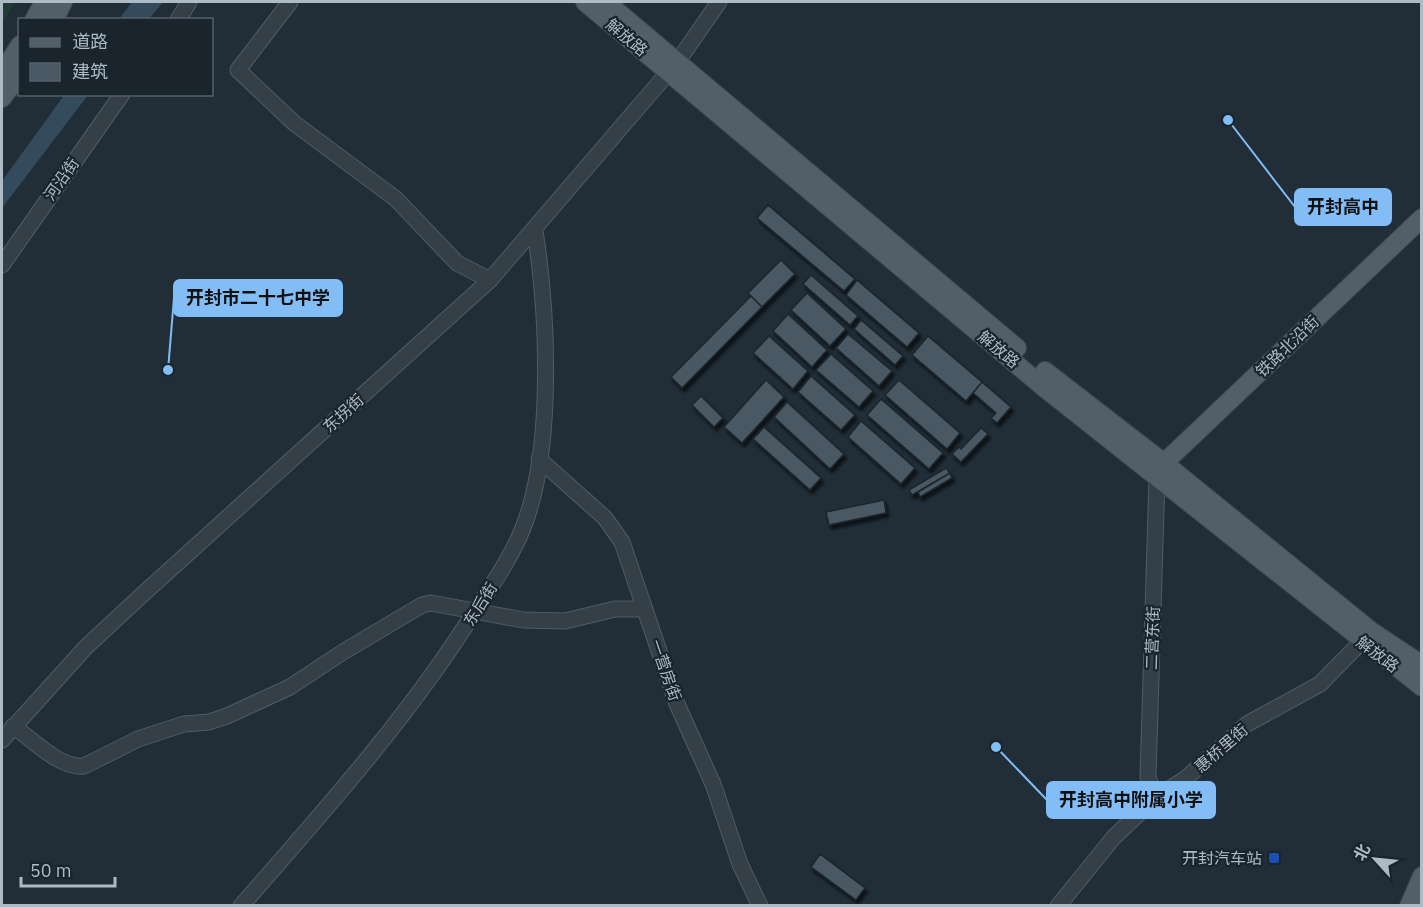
<svg xmlns="http://www.w3.org/2000/svg" width="1423" height="907" font-family="'IBM Plex Sans','Noto Sans SC',sans-serif">
	<style>
		.green { fill: #233a39 }
		.water { fill: #344b5e }
		.building { fill: #495863; stroke: #1b262e; stroke-width: 1.5; filter: url(#shadow) }
		.lines { fill: none; stroke-linecap: round; stroke-linejoin: round }
		.minor-casing { stroke: #515d65; stroke-width: 17 }
		.major-casing { stroke: #3d4851; stroke-width: 20 }
		.minor { stroke: #343f48; stroke-width: 15 }
		.major { stroke: #525e68; stroke-width: 18 }
		.transit-dot { fill: #1a4fb4; stroke: #1a242c; stroke-width: 2 }
		.labels { text-anchor: middle; dominant-baseline: central; stroke-width: 4.5; stroke-linejoin: round; paint-order: stroke }
		.street-label { font-size: 16px; fill: #aebac4; stroke: #1a242c }
		.poi-label { font-size: 16px; fill: #aebac4; stroke: #1a242c; text-anchor: end }
		.leader { fill: none; stroke: #82bdf6; stroke-width: 2 }
		.callout-dot { fill: #82bdf6; stroke: #1a242c; stroke-width: 2 }
		.callout { fill: #82bdf6; stroke: #82bdf6; stroke-width: 2 }
		.callout-label { font-size: 18px; text-anchor: middle; font-weight: bold; fill: #111 }
	</style>
	<defs>
		<filter id="shadow"><feDropShadow dx="2.5" dy="4" stdDeviation="1.5" flood-color="#0009"/></filter>
	</defs>
	<rect width="100%" height="100%" fill="#212d37"/>
	<path class="green" d="M 2,2 L 15,2 L 2,23 Z"/>
	<path class="water" d="M 132,2 L 163,2 L 149,19 L 119,19 Z
		M 65,94 L 88,95 L 2,208 L 2,181 Z"/>
	<path class="building" d="M 768,205 L 855,279 L 844,291 L 757,218 Z
		M 781,260 L 795,274 L 762,307 L 748,293 Z
		M 811,275 L 858,316 L 850,325 L 803,284 Z
		M 857,280 L 919,333 L 907,347 L 846,295 Z
		M 807,293 L 846,329 L 830,346 L 791,310 Z
		M 751,296 L 762,307 L 682,388 L 671,377 Z
		M 788,314 L 827,350 L 812,367 L 773,331 Z
		M 861,320 L 903,356 L 895,365 L 854,329 Z
		M 848,334 L 892,371 L 879,386 L 836,348 Z
		M 769,336 L 808,371 L 793,389 L 753,353 Z
		M 928,336 L 982,382 L 966,401 L 912,355 Z
		M 831,354 L 873,391 L 859,407 L 816,370 Z
		M 811,376 L 855,415 L 841,430 L 798,392 Z
		M 766,380 L 784,397 L 742,443 L 724,427 Z
		M 899,380 L 960,433 L 947,449 L 885,395 Z
		M 982,382 L 1011,407 L 997,423 L 991,418 L 996,413 L 973,393 Z
		M 701,396 L 723,418 L 714,427 L 692,405 Z
		M 881,399 L 943,453 L 929,469 L 867,415 Z
		M 787,402 L 844,454 L 830,469 L 774,417 Z
		M 861,421 L 915,468 L 901,484 L 848,437 Z
		M 764,427 L 821,478 L 810,490 L 753,439 Z
		M 981,428 L 988,434 L 961,462 L 952,454 L 959,447 L 961,449 Z
		M 946,468 L 950,473 L 912,495 L 909,490 Z
		M 950,473 L 952,478 L 920,497 L 918,492 Z
		M 884,500 L 886,513 L 829,525 L 826,512 Z
		M 820,854 L 865,888 L 856,900 L 811,867 Z"/>
	<g class="lines">
		<defs>
			<path id="minor" d="M 290,2 L 238,70 L 294,123 L 396,199 L 457,263 L 490,280
				M 178,20 L 189,2
				M 2,265 L 122,94
				M 539,459 L 605,518 L 622,542 L 677,704 L 713,784 L 740,864 L 760,906
				M 13,726 C 32,739 60,769 84,766 L 138,739 L 184,724 L 209,722 L 227,716 L 290,687 L 343,652 L 422,605 L 431,603 L 523,620 L 565,621 L 615,609 L 645,609
				M 2,740 L 86,647 L 143,594 L 490,280 L 678,61 L 719,2
				M 1155,798 L 1148,777 L 1157,477
				M 241,906 C 324,811 408,718 475,611 C 492,585 511,558 523,528 C 554,450 548,314 535,231
				M 1058,906 L 1114,837 L 1155,798 L 1185,779 L 1247,724 L 1320,684 L 1369,634"/>
			<path id="major" d="M 585,2 L 1047,390 L 1422,687
				M 606,2 L 1017,348
				M 34,20 L 44,2
				M 54,20 L 63,2
				M 2,73 L 20,45
				M 2,98 L 20,74
				M 1045,371 L 1164,463 L 1371,631 L 1422,665
				M 1159,472 L 1164,463 L 1422,218
				M 1409,906 L 1422,876"/>
		</defs>
		<use href="#minor" class="minor-casing"/>
		<use href="#major" class="major-casing"/>
		<use href="#minor" class="minor"/>
		<use href="#major" class="major"/>
	</g>
	<rect class="transit-dot" x="1268" y="852" width="12" height="12" rx="3"/>
	<g class="labels">
		<g class="street-label">
			<text transform="translate(627 37) rotate(40)">解放路</text>
			<text transform="translate(61 179) rotate(-55)">河沿街</text>
			<text transform="translate(1287 346) rotate(-44)">铁路北沿街</text>
			<text transform="translate(999 349) rotate(40)">解放路</text>
			<text transform="translate(343 413) rotate(-42)">东拐街</text>
			<text transform="translate(480 604) rotate(-58)">东后街</text>
			<text transform="translate(1152 638) rotate(-88)">二营东街</text>
			<text transform="translate(1378 654) rotate(37)">解放路</text>
			<text transform="translate(666 670) rotate(71)">一营房街</text>
			<text transform="translate(1221 748) rotate(-41)">惠桥里街</text>
		</g>
		<g class="poi-label">
			<text x="1262" y="858">开封汽车站</text>
		</g>
	</g>
	<path class="leader" d="M1228 120L1295 207M168 370L174 298M996 747L1047 800"/>
	<g class="callout-dot">
		<circle cx="1228" cy="120" r="6"/>
		<circle cx="168" cy="370" r="6"/>
		<circle cx="996" cy="747" r="6"/>
	</g>
	<g class="callout">
		<rect x="1295" y="189" width="96" height="36" rx="6"/>
		<rect x="174" y="280" width="168" height="36" rx="6"/>
		<rect x="1047" y="782" width="168" height="36" rx="6"/>
	</g>
	<g class="callout-label">
		<text x="1343" y="213">开封高中</text>
		<text x="258" y="304">开封市二十七中学</text>
		<text x="1131" y="806">开封高中附属小学</text>
	</g>
	<rect width="1423" height="907" fill="none" stroke="#aebac4" stroke-width="6"/>
	<rect x="18" y="18" width="195" height="78" fill="#1a242c" stroke="#556069" stroke-width="1.5"/>
	<rect x="30" y="38" width="30" height="9" fill="#525e68" stroke="#556069" stroke-width="1.5"/>
	<text x="72" y="48" font-size="18" fill="#aebac4">道路</text>
	<rect x="30" y="63" width="30" height="18" fill="#495863" stroke="#556069" stroke-width="1.5"/>
	<text x="72" y="78" font-size="18" fill="#aebac4">建筑</text>
	<g transform="translate(1375 859) rotate(297)" stroke="#1a242c" stroke-width="4.5" paint-order="stroke">
	<path d="M0-4.5L10 22L0 15L-10 22Z" fill="#aebac4"/>
	<text y="-9" font-size="16" font-weight="bold" text-anchor="middle" fill="#aebac4">北</text>
	</g>
	<path d="M21 877v9h94v-9" fill="none" stroke="#aebac4" stroke-width="3"/>
	<text x="30" y="877" font-size="18" fill="#aebac4" stroke="#1a242c" stroke-width="4.5" paint-order="stroke">50 m</text>
</svg>
